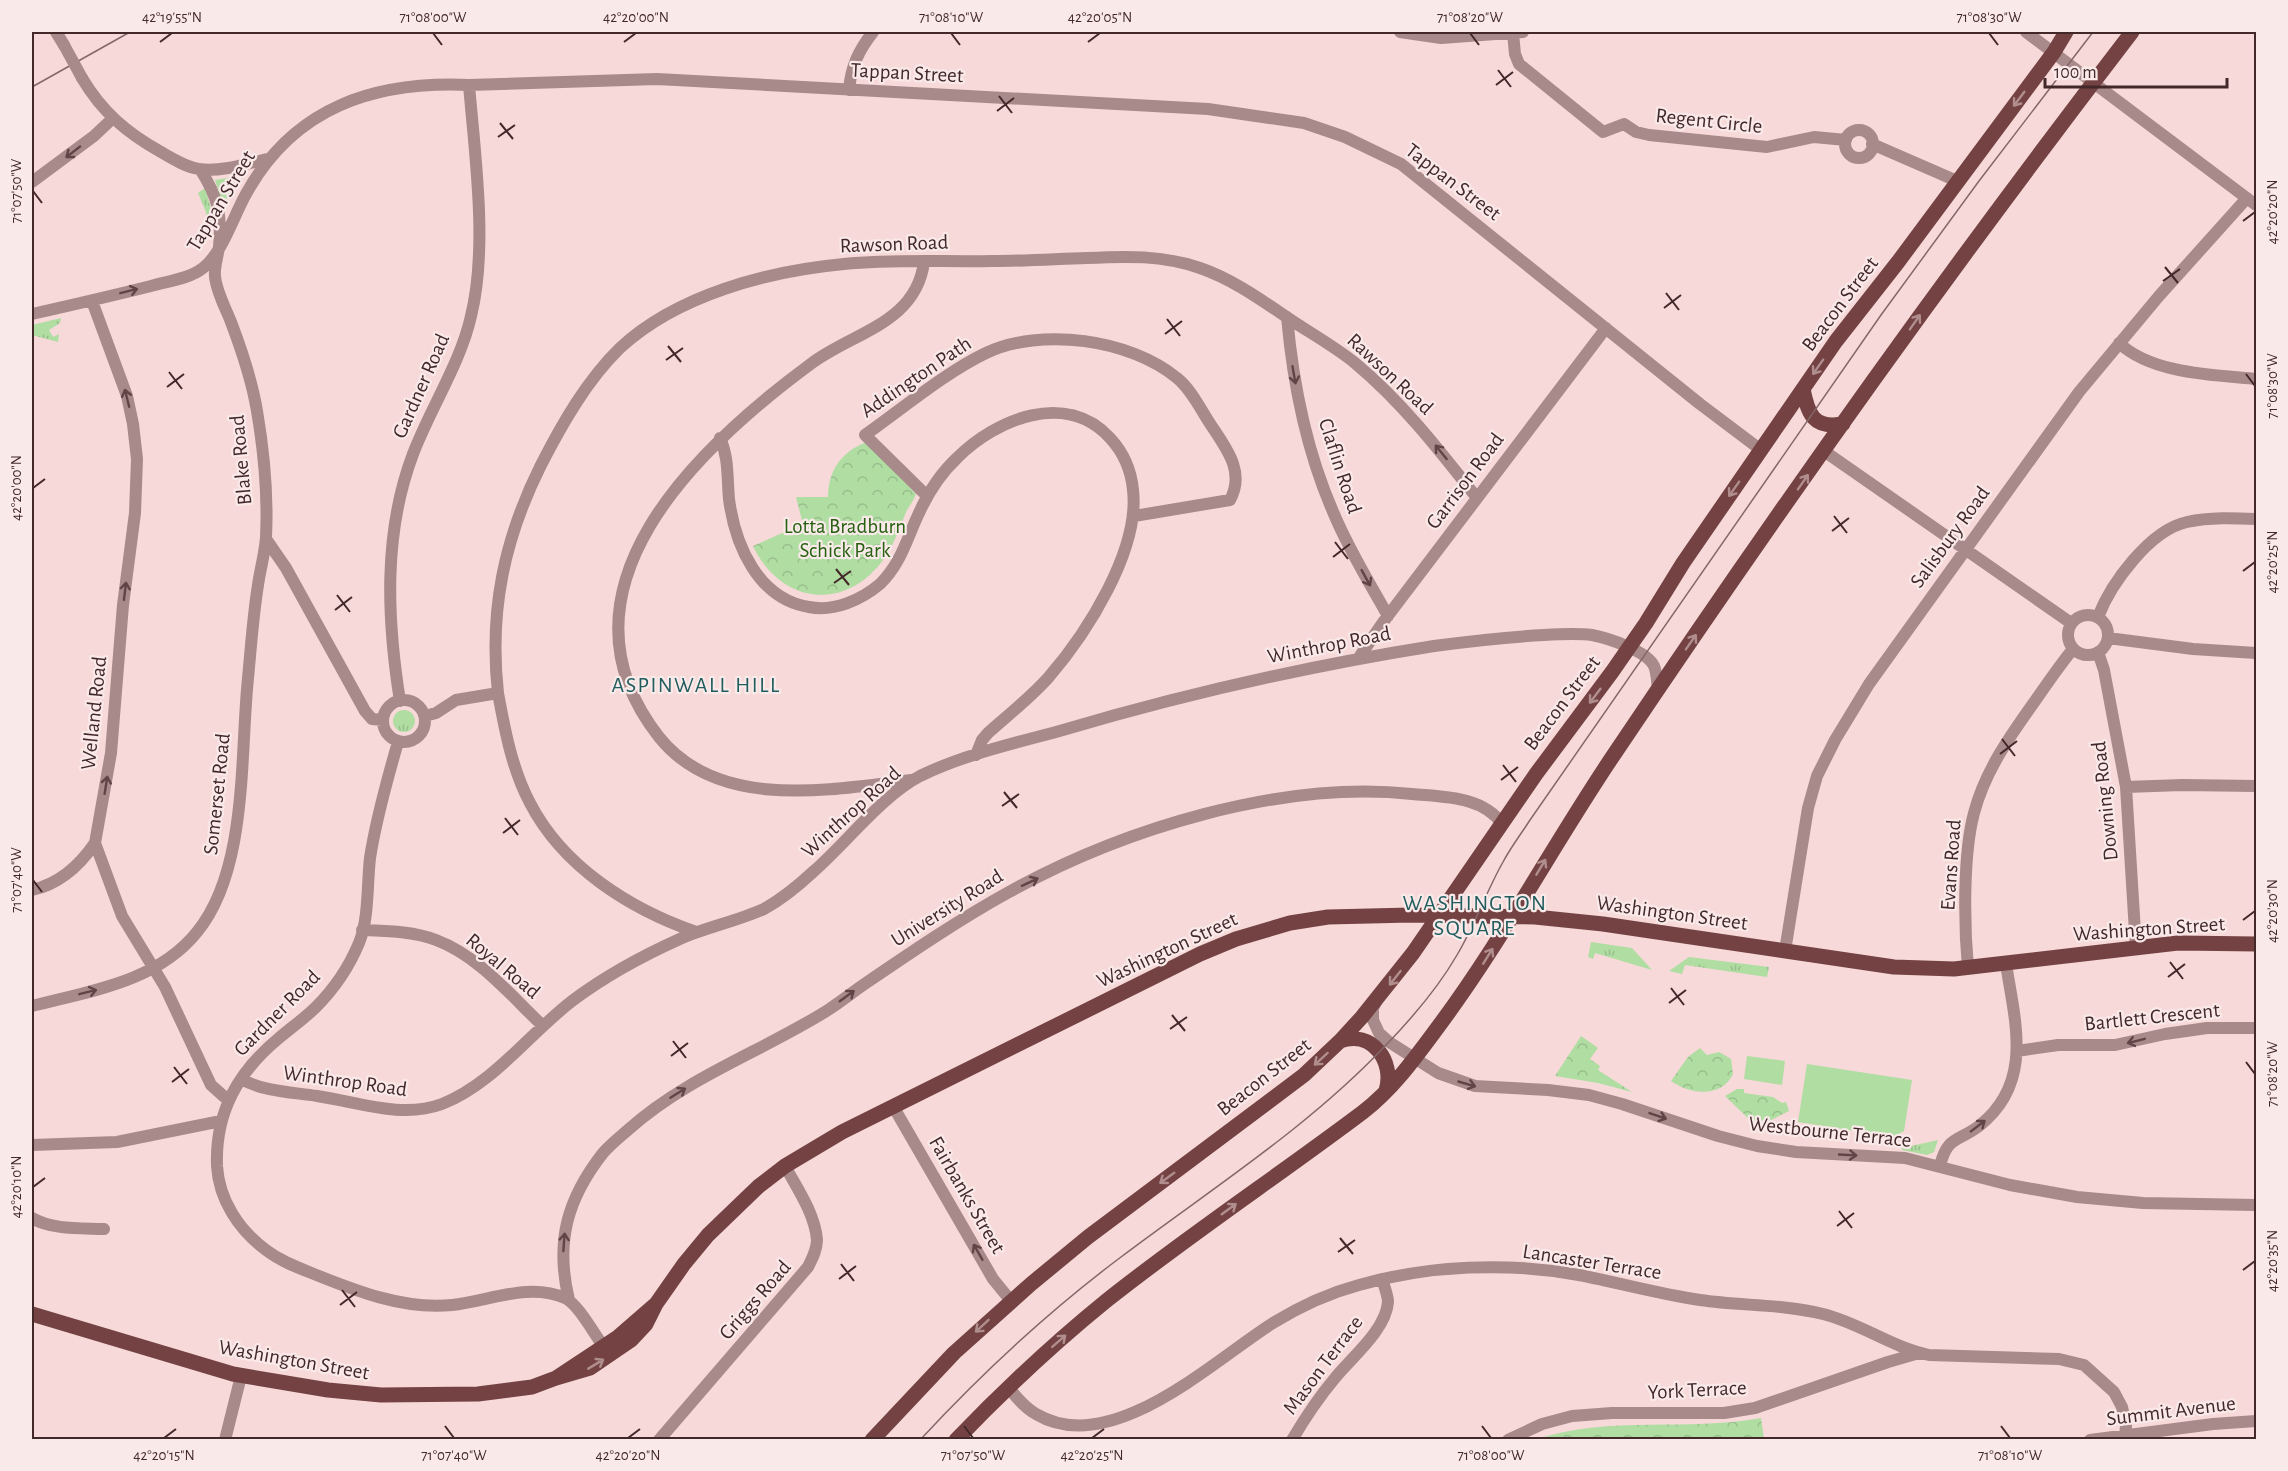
<svg xmlns="http://www.w3.org/2000/svg" width="2288" height="1471" font-family="'Alegreya Sans',sans-serif">
	<style>
		.grass { fill: url(#grass-tufts) }
		.forest { fill: url(#forest-crowns) }
		.pitch { fill: #afdda2 }
		.lines { fill: none; stroke-linecap: round; stroke-linejoin: round }
		.minor { stroke: #a78a89; stroke-width: 12 }
		.major { stroke: #744243; stroke-width: 15 }
		.tram { stroke: #846869; stroke-width: 1.5 }
		.minor-bridge { stroke: #a78a89; stroke-width: 12 }
		.oneway { stroke: #b08e8e }
		.oneway2 { stroke: #614546 }
		.ticks { fill: none; stroke: #432829; stroke-width: 2 }
		.labels { text-anchor: middle; dominant-baseline: central; stroke-width: 4.5; stroke-linejoin: round; paint-order: stroke }
		.street-label { font-size: 21px; fill: #432829; stroke: #f9eae9 }
		.park-label { font-size: 21px; fill: #266010; stroke: #f9eae9 }
		.neighbourhood-label { font-size: 22px; letter-spacing: 1.5px; fill: #215c5e; stroke: #f9eae9 }
		.neatline { fill: none; stroke: #432829; stroke-width: 2 }
		.ticks-label { font-size: 15px; text-anchor: middle; fill: #432829 }
	</style>
	<defs>
		<pattern id="grass-tufts" width="24" height="20" patternUnits="userSpaceOnUse" patternTransform="scale(1.5)"><rect width="24" height="20" fill="#afdda2"/><path d="M3 7l-1-3M5 7V3M7 7l1-3M15 17l-1-3M17 17v-4M19 17l1-3" fill="none" stroke="#98be8c"/></pattern>
		<pattern id="forest-crowns" width="20" height="18" patternUnits="userSpaceOnUse" patternTransform="scale(1.5)"><rect width="20" height="18" fill="#afdda2"/><path d="M2 6a3 3 0 1 1 6 0M12 15a3 3 0 1 1 6 0" fill="none" stroke="#98be8c"/></pattern>
	</defs>
	<rect width="100%" height="100%" fill="#f6d9d8"/>
	<path class="grass" d="M 239,176 L 223,205 L 215,180 Z
		M 205,188 L 214,219 L 208,228 L 206,212 L 198,193 Z
		M 61,318 L 60,323 L 49,330 L 53,337 L 59,334 L 58,342 L 32,335 L 32,325 Z
		M393 721a11 11 0 1 1 22 0a11 11 0 1 1-22 0Z
		M 1591,942 L 1632,948 L 1652,970 L 1595,953 L 1593,959 L 1588,957 Z
		M 1689,957 L 1769,967 L 1767,977 L 1685,965 L 1682,974 L 1669,971 Z
		M 1938,1140 L 1934,1152 L 1927,1155 L 1902,1150 L 1902,1148 Z"/>
	<path class="forest" d="M 864,443 L 869,444 L 916,494 C 914,500 910,505 907,510 C 899,528 893,549 880,564 C 840,613 779,601 753,546 L 803,524 L 796,497 L 828,497 C 828,472 840,453 864,443 Z
		M 1581,1036 L 1598,1048 L 1590,1059 L 1600,1066 L 1598,1070 L 1632,1092 L 1598,1083 L 1555,1076 Z
		M 1700,1048 L 1707,1055 L 1719,1052 L 1731,1059 L 1733,1074 C 1721,1099 1689,1094 1671,1081 L 1688,1057 Z
		M 1737,1089 L 1744,1089 L 1744,1093 L 1773,1097 L 1782,1103 L 1786,1102 L 1789,1111 L 1769,1121 L 1750,1120 L 1725,1096 Z
		M 1761,1418 L 1764,1439 L 1537,1439 C 1613,1415 1685,1432 1761,1418 Z"/>
	<path class="pitch" d="M 1747,1056 L 1785,1061 L 1782,1085 L 1744,1079 Z
		M 1807,1064 L 1912,1080 L 1904,1131 L 1893,1137 L 1798,1122 Z"/>
	<g class="lines">
		<path class="minor" d="M 56,32 L 64,45
			M 1400,32 L 1441,38 L 1523,32
			M 2026,32 L 2256,205
			M 1513,33 L 1515,54 L 1519,64 L 1603,132 L 1624,124 L 1636,132 L 1649,135 L 1767,147 L 1814,137 L 1846,140
			M 82,78 C 102,112 127,133 161,152 C 173,159 186,167 199,169 C 222,172 245,164 267,159
			M 849,90 C 851,66 859,50 873,32
			M1845 144a14 14 0 1 1 28 0a14 14 0 1 1-28 0Z
			M 1872,144 L 1957,181
			M 32,182 L 94,136 L 112,119
			M 92,301 L 127,396 L 133,424 L 137,459 L 135,513 L 123,605 L 111,753 L 95,843 L 122,916 L 165,987 L 211,1085 L 229,1101
			M 32,314 C 72,305 111,296 151,286 C 168,281 189,279 203,268 C 222,254 234,215 246,194 C 294,107 374,81 469,85 L 657,79 L 1208,109 L 1304,123 L 1345,137 L 1401,164 L 1700,404 L 1761,450
			M 1287,317 C 1293,384 1307,453 1334,514 C 1349,550 1369,582 1388,616
			M 2119,343 C 2152,374 2214,375 2256,379
			M 720,438 C 729,458 727,478 729,499 C 735,545 758,599 809,607 C 834,612 861,600 880,584 C 901,564 907,538 919,513 C 928,493 941,473 957,458 C 996,419 1066,390 1110,438 C 1124,453 1131,469 1133,490 C 1140,550 1087,633 1048,678 C 1030,698 1008,715 988,733 L 982,740 L 976,755
			M 1824,451 L 2071,623
			M 927,496 L 865,435 C 902,409 946,372 986,353 C 1041,327 1130,339 1177,378 C 1190,388 1200,408 1209,422 C 1225,447 1246,471 1230,500 L 1134,516
			M 266,539 L 286,568 L 365,711 L 372,719 L 383,720
			M2068 635a20 20 0 1 1 40 0a20 20 0 1 1-40 0Z
			M 2098,617 C 2111,583 2150,530 2187,522 C 2210,517 2234,518 2256,519
			M 2108,638 L 2193,649 L 2256,653
			M 2098,652 L 2104,670 L 2126,787 L 2136,948
			M 1358,659 L 1384,621 L 1606,328
			M 498,693 C 505,731 512,769 530,803 C 563,867 630,909 696,932
			M383 721a21 21 0 1 1 42 0a21 21 0 1 1-42 0Z
			M 400,701 C 387,619 383,533 413,454 C 430,409 461,362 471,316 C 488,248 475,156 469,85
			M 425,716 L 436,713 L 456,700 L 498,693 C 489,611 504,539 541,465 C 562,424 587,380 620,348 C 677,295 768,271 844,264 C 893,259 943,262 992,261 C 1024,261 1055,259 1087,258 C 1126,256 1162,255 1200,268 C 1232,279 1260,299 1288,318 C 1310,333 1334,346 1355,363 C 1402,402 1440,451 1477,498
			M 398,742 C 387,780 376,819 370,858 C 367,884 369,919 359,943 C 349,967 334,989 316,1007 C 305,1018 292,1027 279,1038 C 239,1071 215,1111 217,1166 C 219,1200 239,1230 266,1250 C 279,1260 294,1266 309,1272 C 353,1290 403,1310 452,1305 C 489,1301 529,1282 565,1298 C 579,1305 594,1334 604,1347
			M 911,780 C 829,790 718,811 659,737 C 544,590 698,447 812,363 C 854,332 916,323 924,262
			M 2126,787 L 2182,785 L 2256,786
			M 32,890 C 59,884 80,865 95,843
			M 362,930 C 386,931 413,931 436,940 C 479,956 511,996 543,1026
			M 1785,951 L 1808,808 L 1817,776 L 1835,740 L 1869,684 L 2079,392 L 2159,296 L 2247,198
			M 1968,968 C 1964,925 1963,854 1974,813 C 1985,771 2010,736 2035,701 C 2047,684 2059,666 2073,649
			M 1376,1002 L 1373,1008 L 1373,1020 L 1379,1033 L 1389,1042 L 1438,1073 L 1475,1086 L 1548,1090 L 1589,1095 L 1622,1104 L 1718,1136 L 1757,1146 L 1796,1152 L 1905,1158 L 2010,1185 L 2077,1197 L 2143,1203 L 2256,1205
			M 32,1006 C 90,991 157,982 197,932 C 248,870 240,755 248,678 C 251,647 253,616 258,585 C 260,570 265,553 266,537 C 268,496 264,452 257,411 C 252,380 242,351 231,322 C 226,309 216,291 215,276 C 214,267 218,256 219,247 C 222,214 218,197 200,169
			M 2017,1051 L 2058,1045 L 2115,1045 L 2165,1034 L 2207,1028 L 2256,1028
			M 241,1079 C 265,1092 291,1092 317,1096 C 358,1102 402,1119 442,1104 C 493,1084 529,1034 572,1001 C 605,976 644,955 682,938 C 708,927 737,921 764,909 C 782,899 799,885 814,871 C 847,842 882,796 920,776 C 965,754 1016,743 1063,730 C 1185,694 1308,666 1434,646 C 1471,641 1507,637 1544,635 C 1560,634 1576,633 1592,635 C 1608,638 1647,651 1654,666 C 1657,673 1657,682 1658,690
			M 893,1106 L 993,1279 L 1011,1301
			M 32,1145 L 117,1142 L 221,1121
			M 1940,1166 C 1947,1136 1958,1142 1979,1126 C 2034,1083 2015,1022 2006,964
			M 32,1218 C 52,1230 81,1228 104,1229
			M 569,1300 C 555,1242 567,1199 603,1153 C 611,1144 620,1137 629,1129 C 687,1077 763,1051 828,1010 C 842,1001 854,991 866,983 C 913,951 960,919 1009,892 C 1123,829 1281,780 1412,794 C 1443,797 1483,796 1502,824
			M 1008,1387 C 1016,1397 1025,1408 1036,1414 C 1111,1459 1214,1360 1273,1323 C 1299,1307 1329,1293 1359,1285 C 1429,1265 1508,1262 1579,1275 C 1620,1283 1660,1294 1700,1300 C 1741,1306 1783,1304 1823,1314 C 1860,1323 1891,1347 1929,1355 L 2059,1359 L 2084,1365 L 2114,1392 L 2122,1407 L 2126,1425 L 2125,1440
			M 225,1440 L 241,1376
			M 659,1440 L 808,1267 C 812,1259 817,1250 817,1240 C 815,1214 797,1188 785,1166
			M 1292,1440 C 1305,1418 1319,1397 1335,1378 C 1351,1358 1386,1330 1388,1302 C 1388,1295 1384,1286 1382,1279
			M 1508,1440 L 1542,1424 L 1572,1416 L 1612,1413 L 1724,1413 L 1755,1408 L 1888,1362 L 1919,1353
			M 2090,1440 L 2213,1424 L 2256,1421"/>
		<path class="major" d="M 1803,389 C 1808,414 1813,429 1843,424
			M 1340,1041 C 1372,1030 1395,1061 1386,1091
			M 656,1304 L 618,1337 L 556,1378 L 590,1368 L 631,1340 L 646,1324 L 656,1304 L 684,1264 L 708,1235 L 759,1186 L 785,1166 L 842,1132 L 1200,954 L 1236,939 L 1290,923 L 1328,917 L 1411,915 L 1535,917 L 1603,924 L 1894,967 L 1954,969 L 2178,943 L 2256,944
			M 32,1314 L 233,1374 L 328,1390 L 381,1395 L 478,1394 L 532,1387 L 556,1378
			M 872,1440 L 954,1353 L 1031,1284 L 1088,1237 L 1304,1075 L 1340,1041 L 1362,1017 L 1413,953 L 1536,774 L 1612,672 L 1646,623 L 1683,563 L 1836,341 L 1898,262 L 2054,52 L 2066,32
			M 956,1440 C 1003,1391 1053,1344 1106,1301 C 1189,1235 1278,1176 1363,1112 C 1393,1089 1415,1058 1438,1027 C 1503,940 1554,843 1615,753 C 1780,507 1952,266 2132,32"/>
		<path class="tram" d="M 32,87 L 130,32
			M 920,1440 C 982,1373 1049,1311 1121,1257 C 1211,1189 1309,1127 1387,1044 C 1413,1017 1438,988 1457,955 C 1475,925 1486,892 1503,862 C 1511,847 1521,834 1530,820 L 1881,315 L 1979,181 L 2093,32"/>
		<path class="minor-bridge" d="M 64,45 L 82,78"/>
	</g>
	<defs><path id="oneway-shaft" d="M-6 0H5M1.5-3L5.5 0L1.5 3" fill="none" stroke-width="1.6" stroke-linecap="round" stroke-linejoin="round" transform="scale(1.5)"/></defs>
	<g class="oneway">
		<use href="#oneway-shaft" transform="translate(2019 99) rotate(127)"/>
		<use href="#oneway-shaft" transform="translate(1915 322) rotate(-55)"/>
		<use href="#oneway-shaft" transform="translate(1818 367) rotate(125)"/>
		<use href="#oneway-shaft" transform="translate(1803 482) rotate(-55)"/>
		<use href="#oneway-shaft" transform="translate(1734 489) rotate(125)"/>
		<use href="#oneway-shaft" transform="translate(1691 642) rotate(-55)"/>
		<use href="#oneway-shaft" transform="translate(1595 696) rotate(127)"/>
		<use href="#oneway-shaft" transform="translate(1541 867) rotate(-59)"/>
		<use href="#oneway-shaft" transform="translate(1488 956) rotate(-58)"/>
		<use href="#oneway-shaft" transform="translate(1395 978) rotate(128)"/>
		<use href="#oneway-shaft" transform="translate(1321 1059) rotate(138)"/>
		<use href="#oneway-shaft" transform="translate(1167 1178) rotate(144)"/>
		<use href="#oneway-shaft" transform="translate(1229 1209) rotate(-36)"/>
		<use href="#oneway-shaft" transform="translate(982 1326) rotate(137)"/>
		<use href="#oneway-shaft" transform="translate(1059 1341) rotate(-41)"/>
		<use href="#oneway-shaft" transform="translate(596 1364) rotate(-31)"/>
	</g>
	<g class="oneway2">
		<use href="#oneway-shaft" transform="translate(73 152) rotate(142)"/>
		<use href="#oneway-shaft" transform="translate(129 291) rotate(-14)"/>
		<use href="#oneway-shaft" transform="translate(1294 375) rotate(80)"/>
		<use href="#oneway-shaft" transform="translate(127 398) rotate(-104)"/>
		<use href="#oneway-shaft" transform="translate(1441 452) rotate(-129)"/>
		<use href="#oneway-shaft" transform="translate(1366 578) rotate(61)"/>
		<use href="#oneway-shaft" transform="translate(125 591) rotate(-83)"/>
		<use href="#oneway-shaft" transform="translate(106 785) rotate(-81)"/>
		<use href="#oneway-shaft" transform="translate(1030 882) rotate(-25)"/>
		<use href="#oneway-shaft" transform="translate(88 992) rotate(-14)"/>
		<use href="#oneway-shaft" transform="translate(847 996) rotate(-36)"/>
		<use href="#oneway-shaft" transform="translate(2136 1041) rotate(166)"/>
		<use href="#oneway-shaft" transform="translate(1467 1084) rotate(16)"/>
		<use href="#oneway-shaft" transform="translate(678 1093) rotate(-32)"/>
		<use href="#oneway-shaft" transform="translate(1658 1116) rotate(19)"/>
		<use href="#oneway-shaft" transform="translate(1978 1126) rotate(-37)"/>
		<use href="#oneway-shaft" transform="translate(1848 1155) rotate(3)"/>
		<use href="#oneway-shaft" transform="translate(564 1242) rotate(-86)"/>
		<use href="#oneway-shaft" transform="translate(978 1252) rotate(-120)"/>
	</g>
	<path class="ticks" d="M 433,33 L 442,45M 951,33 L 960,45M 1470,33 L 1479,45M 1989,33 L 1998,45M 160,42 L 172,33M 624,42 L 636,33M 1088,42 L 1100,33M 1498,70 L 1511,87M 1496,85 L 1513,72M 999,96 L 1012,113M 997,111 L 1014,98M 500,123 L 513,139M 498,137 L 515,125M 33,191 L 42,203M 2243,221 L 2255,212M 2165,267 L 2178,283M 2163,281 L 2180,269M 1666,293 L 1679,310M 1664,308 L 1681,295M 1167,319 L 1180,336M 1165,334 L 1182,321M 668,346 L 681,362M 666,360 L 683,348M 169,372 L 182,389M 2246,374 L 2255,386M 167,387 L 184,374M 33,488 L 45,479M 1834,516 L 1847,533M 1832,531 L 1849,518M 1335,542 L 1348,559M 1333,557 L 1350,544M 836,569 L 849,585M 2243,571 L 2255,562M 834,583 L 851,571M 337,595 L 350,612M 335,610 L 352,597M 2002,739 L 2015,756M 2000,754 L 2017,741M 1503,765 L 1516,782M 1501,780 L 1518,767M 1004,792 L 1017,808M 1002,806 L 1019,794M 505,818 L 518,835M 503,833 L 520,820M 33,880 L 42,892M 2243,920 L 2255,911M 2170,962 L 2183,979M 2168,977 L 2185,964M 1671,988 L 1684,1005M 1669,1003 L 1686,990M 1172,1015 L 1185,1031M 1170,1029 L 1187,1017M 673,1041 L 686,1058M 671,1056 L 688,1043M 2246,1062 L 2255,1074M 174,1067 L 187,1084M 172,1082 L 189,1069M 33,1187 L 45,1178M 1839,1211 L 1852,1228M 1837,1226 L 1854,1213M 1340,1238 L 1353,1254M 1338,1252 L 1355,1240M 841,1264 L 854,1281M 2243,1270 L 2255,1261M 839,1279 L 856,1266M 342,1290 L 355,1307M 340,1305 L 357,1292M 445,1426 L 454,1438M 964,1426 L 973,1438M 1482,1426 L 1491,1438M 2001,1426 L 2010,1438M 164,1438 L 176,1429M 628,1438 L 640,1429M 1092,1438 L 1104,1429"/>
	<g class="labels">
		<g class="street-label">
			<text transform="translate(907 73) rotate(3)">Tappan Street</text>
			<text transform="translate(1709 121) rotate(6)">Regent Circle</text>
			<text transform="translate(1453 182) rotate(37)">Tappan Street</text>
			<text transform="translate(221 201) rotate(-59)">Tappan Street</text>
			<text transform="translate(894 244) rotate(-2)">Rawson Road</text>
			<text transform="translate(1840 304) rotate(-53)">Beacon Street</text>
			<text transform="translate(1390 374) rotate(43)">Rawson Road</text>
			<text transform="translate(916 377) rotate(-34)">Addington Path</text>
			<text transform="translate(421 386) rotate(-66)">Gardner Road</text>
			<text transform="translate(241 460) rotate(-95)">Blake Road</text>
			<text transform="translate(1340 466) rotate(72)">Claflin Road</text>
			<text transform="translate(1465 481) rotate(-53)">Garrison Road</text>
			<text transform="translate(1950 537) rotate(-54)">Salisbury Road</text>
			<text transform="translate(1329 645) rotate(-11)">Winthrop Road</text>
			<text transform="translate(1562 703) rotate(-53)">Beacon Street</text>
			<text transform="translate(94 713) rotate(-84)">Welland Road</text>
			<text transform="translate(217 794) rotate(-84)">Somerset Road</text>
			<text transform="translate(2105 801) rotate(-96)">Downing Road</text>
			<text transform="translate(851 812) rotate(-42)">Winthrop Road</text>
			<text transform="translate(1951 865) rotate(-86)">Evans Road</text>
			<text transform="translate(947 908) rotate(-32)">University Road</text>
			<text transform="translate(1672 913) rotate(8)">Washington Street</text>
			<text transform="translate(2149 929) rotate(-4)">Washington Street</text>
			<text transform="translate(1167 950) rotate(-25)">Washington Street</text>
			<text transform="translate(503 966) rotate(40)">Royal Road</text>
			<text transform="translate(277 1013) rotate(-45)">Gardner Road</text>
			<text transform="translate(2152 1017) rotate(-6)">Bartlett Crescent</text>
			<text transform="translate(1264 1077) rotate(-38)">Beacon Street</text>
			<text transform="translate(345 1081) rotate(8)">Winthrop Road</text>
			<text transform="translate(1830 1132) rotate(6)">Westbourne Terrace</text>
			<text transform="translate(967 1195) rotate(60)">Fairbanks Street</text>
			<text transform="translate(1592 1262) rotate(9)">Lancaster Terrace</text>
			<text transform="translate(755 1300) rotate(-49)">Griggs Road</text>
			<text transform="translate(294 1360) rotate(10)">Washington Street</text>
			<text transform="translate(1323 1365) rotate(-53)">Mason Terrace</text>
			<text transform="translate(1697 1390) rotate(-3)">York Terrace</text>
			<text transform="translate(2171 1411) rotate(-7)">Summit Avenue</text>
		</g>
		<g class="park-label">
			<text x="845" y="526">Lotta Bradburn<tspan x="845" dy="24">Schick Park</tspan></text>
		</g>
		<g class="neighbourhood-label">
			<text x="696" y="685">ASPINWALL HILL</text>
			<text x="1475" y="903">WASHINGTON<tspan x="1475" dy="25">SQUARE</tspan></text>
		</g>
	</g>
	<rect width="2288" height="1471" fill="none" stroke="#f9eae9" stroke-width="66"/>
	<path d="M2045 78v9h182v-9" fill="none" stroke="#432829" stroke-width="3"/>
	<text x="2054" y="78" font-size="18" fill="#432829" stroke="#f9eae9" stroke-width="4.5" paint-order="stroke">100 m</text>
	<rect x="33" y="33" width="2222" height="1405" class="neatline"/>
	<g class="ticks-label">
		<text x="172" y="22">42°19'55"N</text>
		<text x="433" y="22">71°08'00"W</text>
		<text x="636" y="22">42°20'00"N</text>
		<text x="951" y="22">71°08'10"W</text>
		<text x="1100" y="22">42°20'05"N</text>
		<text x="1470" y="22">71°08'20"W</text>
		<text x="1989" y="22">71°08'30"W</text>
		<text transform="translate(16 191) rotate(-90)" y="5">71°07'50"W</text>
		<text transform="translate(2272 212) rotate(-90)" y="5">42°20'20"N</text>
		<text transform="translate(2272 386) rotate(-90)" y="5">71°08'30"W</text>
		<text transform="translate(16 488) rotate(-90)" y="5">42°20'00"N</text>
		<text transform="translate(2272 562) rotate(-90)" y="5">42°20'25"N</text>
		<text transform="translate(16 880) rotate(-90)" y="5">71°07'40"W</text>
		<text transform="translate(2272 911) rotate(-90)" y="5">42°20'30"N</text>
		<text transform="translate(2272 1074) rotate(-90)" y="5">71°08'20"W</text>
		<text transform="translate(16 1187) rotate(-90)" y="5">42°20'10"N</text>
		<text transform="translate(2272 1261) rotate(-90)" y="5">42°20'35"N</text>
		<text x="164" y="1460">42°20'15"N</text>
		<text x="454" y="1460">71°07'40"W</text>
		<text x="628" y="1460">42°20'20"N</text>
		<text x="973" y="1460">71°07'50"W</text>
		<text x="1092" y="1460">42°20'25"N</text>
		<text x="1491" y="1460">71°08'00"W</text>
		<text x="2010" y="1460">71°08'10"W</text>
	</g>
</svg>
